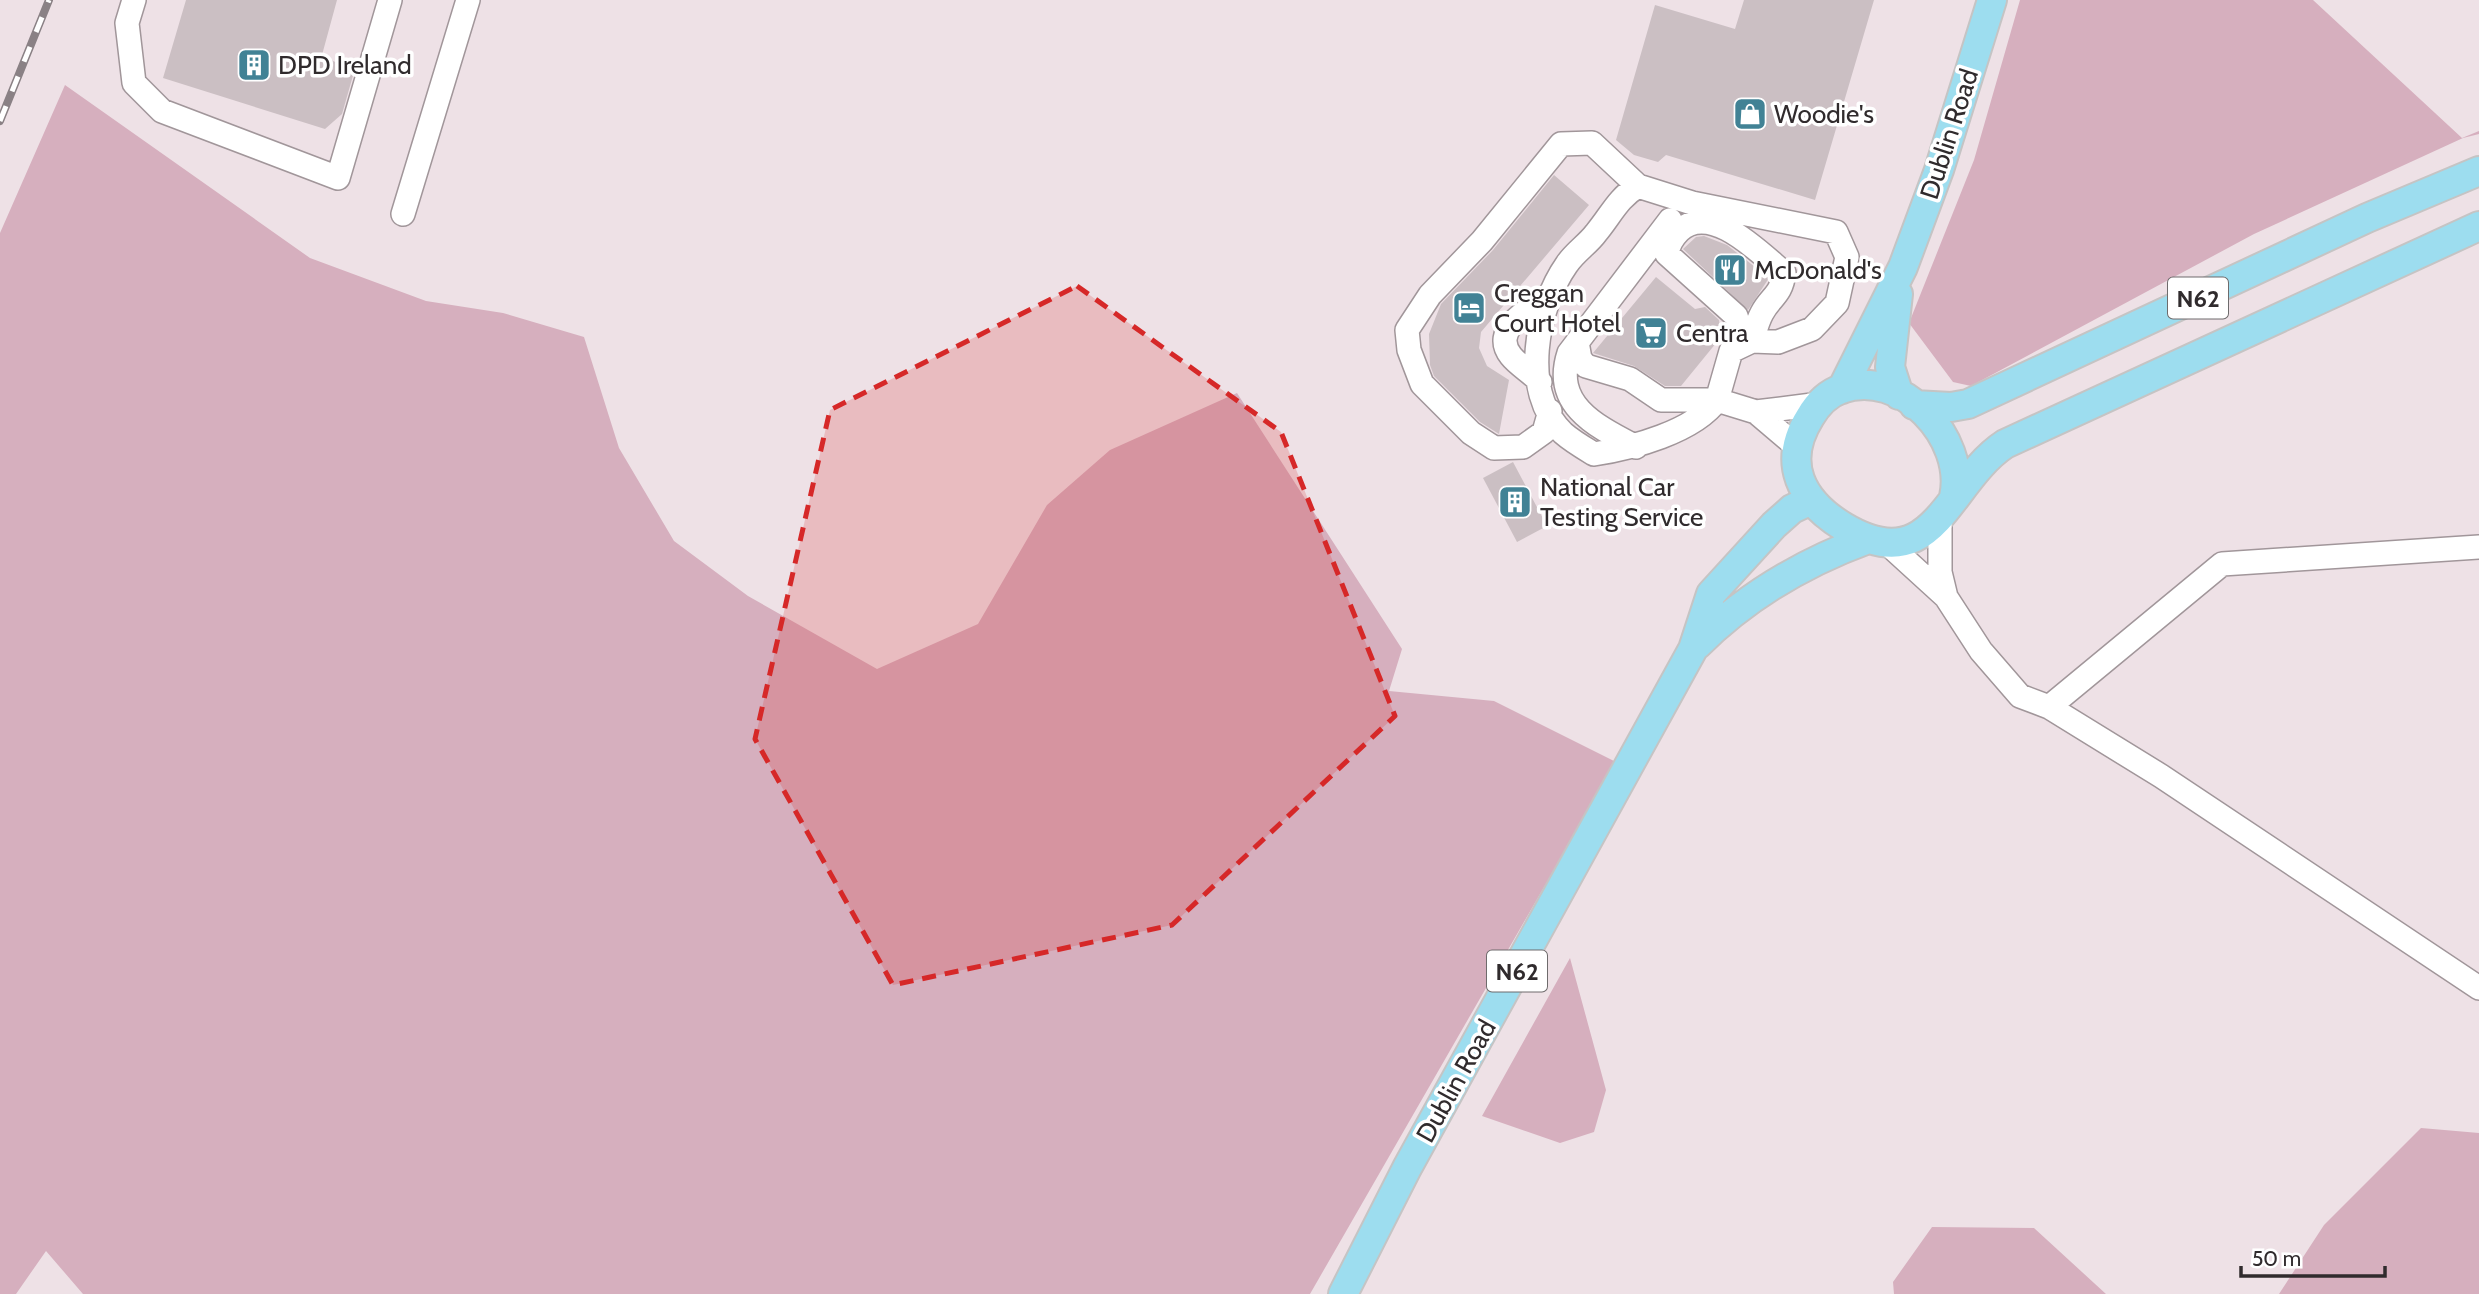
<svg xmlns="http://www.w3.org/2000/svg" width="2479" height="1294" font-family="Cabin,sans-serif">
	<style>
		.green { fill: #d6afbe }
		.building { fill: #cbbfc3 }
		.lines { fill: none; stroke-linecap: round; stroke-linejoin: round }
		.minor-casing { stroke: #a1969a; stroke-width: 26 }
		.major-casing { stroke: #c5c4c4; stroke-width: 32 }
		.minor { stroke: #fff; stroke-width: 23 }
		.major { stroke: #9dddef; stroke-width: 28 }
		.rail-casing { stroke: #8a8185; stroke-width: 8 }
		.rail { stroke: #fff; stroke-width: 5; stroke-dasharray: 16; stroke-linecap: butt }
		.marked { fill: #d62828; fill-opacity: 0.2; stroke: #d62828; stroke-width: 5; stroke-dasharray: 14 9; stroke-linejoin: round }
		.labels { text-anchor: middle; dominant-baseline: central; stroke-width: 7; stroke-linejoin: round; paint-order: stroke }
		.shield { fill: #fff; stroke: #6e6b6c; stroke-width: 2 }
		.shield-label { font-size: 24px; font-weight: bold; fill: #302b2d }
		.poi-label { font-size: 26px; fill: #302b2d; stroke: #fff; text-anchor: start }
		.street-label { font-size: 26px; fill: #302b2d; stroke: #fff }
	</style>
	<rect width="100%" height="100%" fill="#eee1e6"/>
	<path class="green" d="M 2020,0 L 2313,0 L 2462,138 L 2479,131 L 2479,134 L 2463,138 L 2254,234 L 1971,386 L 1953,382 L 1909,323 L 1974,160 Z
		M 65,85 L 310,258 L 426,301 L 503,313 L 584,337 L 619,448 L 674,541 L 748,596 L 877,669 L 978,624 L 1047,505 L 1110,450 L 1237,393 L 1402,649 L 1389,691 L 1494,701 L 1616,762 L 1310,1294 L 83,1294 L 46,1251 L 16,1294 L 0,1294 L 0,233 Z
		M 1570,958 L 1606,1090 L 1594,1132 L 1560,1143 L 1482,1116 Z
		M 2421,1128 L 2479,1133 L 2479,1294 L 2279,1294 L 2324,1225 Z
		M 1932,1227 L 2034,1228 L 2106,1294 L 1894,1294 L 1893,1282 Z"/>
	<path class="building" d="M 186,0 L 337,0 L 322,55 L 354,72 L 342,114 L 325,129 L 163,78 Z
		M 1744,0 L 1874,0 L 1815,200 L 1666,155 L 1658,162 L 1634,155 L 1616,140 L 1655,5 L 1735,29 Z
		M 1554,175 L 1589,205 L 1481,332 L 1479,348 L 1487,366 L 1509,380 L 1499,434 L 1480,422 L 1434,376 L 1430,365 L 1429,334 L 1441,304 L 1493,250 Z
		M 1704,236 L 1727,245 L 1769,278 L 1748,310 L 1683,249 L 1696,237 Z
		M 1656,277 L 1695,309 L 1705,307 L 1719,320 L 1721,337 L 1681,386 L 1665,386 L 1634,366 L 1593,353 Z
		M 1513,462 L 1547,526 L 1517,542 L 1483,478 Z"/>
	<g class="lines">
		<defs>
			<path id="minor" d="M 134,0 L 127,23 L 134,83 L 162,111 L 338,178 L 390,0
				M 1638,186 C 1618,198 1611,215 1596,233 C 1588,244 1575,252 1567,264 C 1536,308 1520,391 1563,433 C 1572,441 1584,448 1594,454 C 1632,448 1694,432 1717,400 L 1756,412 L 1796,446
				M 403,214 L 468,0
				M 1745,344 L 1736,316 L 1667,254 C 1668,245 1672,238 1679,231 C 1710,201 1759,252 1784,273 C 1781,296 1771,296 1762,313 C 1757,322 1755,332 1752,341
				M 1540,382 C 1531,372 1518,365 1511,356 C 1489,329 1533,306 1552,294
				M 1550,411 L 1544,432 L 1523,447 L 1494,448 L 1471,433 L 1422,384 L 1409,350 L 1407,330 L 1430,295 L 1482,241 L 1561,144 L 1592,143 L 1638,186 L 1692,203 L 1836,232 L 1847,257 L 1837,303 L 1812,329 L 1778,342 L 1752,341 L 1731,351 L 1717,400 L 1661,400 L 1630,379 L 1586,366 L 1580,359 L 1577,342
				M 1756,412 L 1820,404
				M 1636,447 C 1596,426 1552,405 1569,353 L 1670,220
				M 1940,519 L 1940,572 L 1946,597
				M 1889,545 L 1946,597 L 1981,651 L 2020,696 L 2049,707 L 2161,776 L 2479,988
				M 2049,707 L 2222,564 L 2479,547"/>
			<path id="major" d="M 1898,294 L 1890,367 L 1899,395
				M 1842,389 L 1903,267 L 1939,170 L 1992,0
				M 1914,405 L 1951,407 L 1968,404 L 2367,218 L 2479,171
				M 1954,497 C 1967,438 1901,367 1841,389 C 1827,394 1817,405 1810,417 C 1781,463 1801,501 1844,527 C 1935,581 1946,483 2005,444 L 2479,226
				M 1697,645 C 1745,597 1805,562 1868,539
				M 1343,1294 L 1407,1168 L 1693,649 L 1711,594 L 1774,525 L 1792,509 L 1811,500"/>
		</defs>
		<use href="#minor" class="minor-casing"/>
		<use href="#major" class="major-casing"/>
		<use href="#minor" class="minor"/>
		<use href="#major" class="major"/>
		<defs>
			<path id="rail" d="M 0,121 L 49,0"/>
		</defs>
		<use href="#rail" class="rail-casing"/>
		<use href="#rail" class="rail"/>
	</g>
	<path class="marked" d="M 1077,286 L 1281,432 L 1395,716 L 1172,925 L 893,985 L 755,739 L 830,410 Z"/>
	<defs>
		<symbol id="building-square" viewBox="-11 -11 22 22"><rect x="-9" y="-9" width="18" height="18" rx="4" fill="#418295" stroke="#fff"/><path d="M-4-6H4V6H1V3H-1V6H-4ZM-2.5-4.3h1.7v1.8h-1.7ZM.8-4.3h1.7v1.8H.8ZM-2.5-1h1.7V.8h-1.7ZM.8-1h1.7V.8H.8Z" fill="#fff"/></symbol>
		<symbol id="shop-square" viewBox="-11 -11 22 22"><rect x="-9" y="-9" width="18" height="18" rx="4" fill="#418295" stroke="#fff"/><path d="M-5-2.5h2.3a2.7 3.5 0 0 1 5.4 0H5L5.5 6h-11ZM-1.5-2.5h3a1.5 2.3 0 0 0-3 0Z" fill="#fff"/></symbol>
		<symbol id="restaurant-square" viewBox="-11 -11 22 22"><rect x="-9" y="-9" width="18" height="18" rx="4" fill="#418295" stroke="#fff"/><path d="M-5-6h1v4h1v-4h1v4h1v-4h1v5L-1.5 .5V6h-2V.5L-5-1ZM5-6V6H3V1.5H1.5Q1.5-4 5-6Z" fill="#fff"/></symbol>
		<symbol id="hotel-square" viewBox="-11 -11 22 22"><rect x="-9" y="-9" width="18" height="18" rx="4" fill="#418295" stroke="#fff"/><path d="M-6-4.5h1.5V1H6V5H4.5V3h-9V5H-6ZM-4 0a1.8 1.8 0 1 1 3.6 0ZM.5 0V-2.5h3Q6-2.5 6 0Z" fill="#fff"/></symbol>
		<symbol id="supermarket-square" viewBox="-11 -11 22 22"><rect x="-9" y="-9" width="18" height="18" rx="4" fill="#418295" stroke="#fff"/><path d="M-6-5.5h2.5l.6 2H6L4.5 2H-2.5L-4.4-4H-6ZM-1.5 3.2a1.3 1.3 0 1 0 .1 0ZM3 3.2a1.3 1.3 0 1 0 .1 0Z" fill="#fff"/></symbol>
	</defs>
	<g fill-rule="evenodd">
		<use href="#building-square" x="235" y="46" width="38" height="38"/>
		<use href="#shop-square" x="1731" y="95" width="38" height="38"/>
		<use href="#restaurant-square" x="1711" y="251" width="38" height="38"/>
		<use href="#hotel-square" x="1450" y="289" width="38" height="38"/>
		<use href="#supermarket-square" x="1632" y="314" width="38" height="38"/>
		<use href="#building-square" x="1496" y="483" width="38" height="38"/>
	</g>
	<g class="labels">
		<g class="shield">
			<rect x="2168" y="277.5" width="60" height="41" rx="5"/>
			<rect x="1487" y="950.5" width="60" height="41" rx="5"/>
		</g>
		<g class="shield-label">
			<text x="2198" y="298">N62</text>
			<text x="1517" y="971">N62</text>
		</g>
		<g class="poi-label">
			<text x="278" y="65">DPD Ireland</text>
			<text x="1774" y="114">Woodie's</text>
			<text x="1754" y="270">McDonald's</text>
			<text x="1494" y="293">Creggan<tspan x="1494" dy="30">Court Hotel</tspan></text>
			<text x="1676" y="333">Centra</text>
			<text x="1540" y="487">National Car<tspan x="1540" dy="30">Testing Service</tspan></text>
		</g>
		<g class="street-label">
			<text transform="translate(1949 134) rotate(-72)">Dublin Road</text>
			<text transform="translate(1456 1081) rotate(-61)">Dublin Road</text>
		</g>
	</g>
	<path d="M2241 1266v10h144v-10" fill="none" stroke="#302b2d" stroke-width="3.5"/>
	<text x="2252" y="1266" font-size="21" fill="#302b2d" stroke="#ffffff" stroke-width="5" paint-order="stroke">50 m</text>
</svg>
